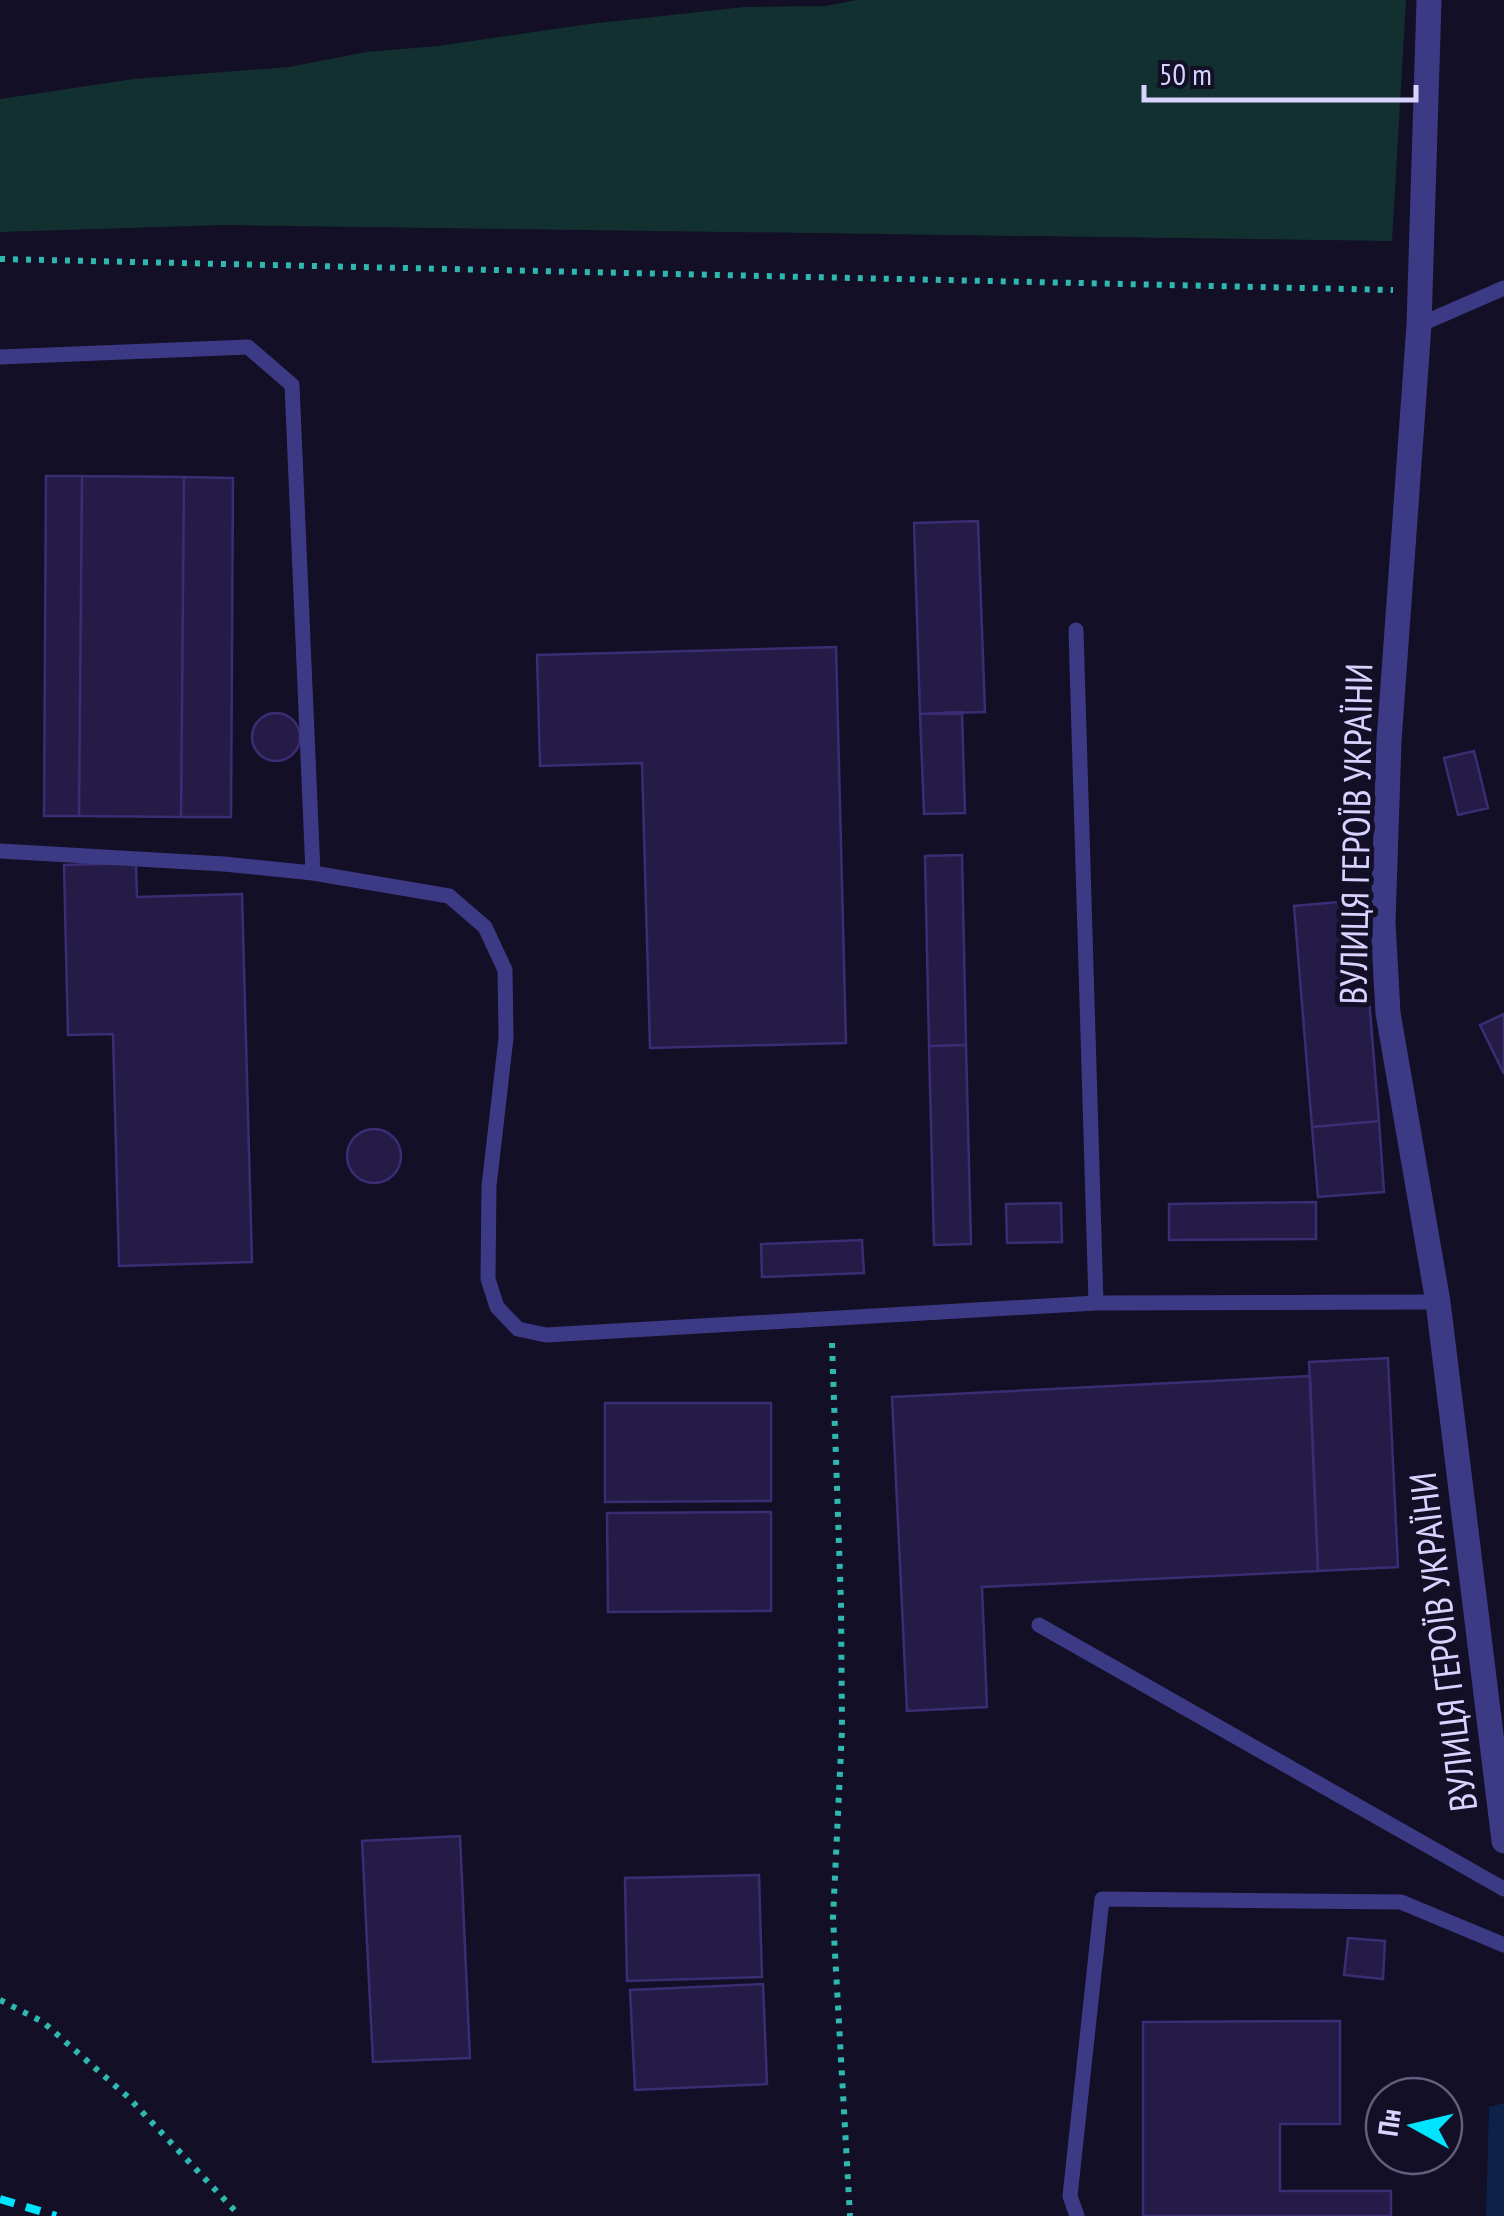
<svg xmlns="http://www.w3.org/2000/svg" width="1504" height="2216" font-family="'PT Sans Narrow',sans-serif">
	<style>
		.green { fill: #12302f }
		.water { fill: #0c2248 }
		.building { fill: #241b47; stroke: #3b2d73; stroke-width: 2.5 }
		.lines { fill: none; stroke-linecap: round; stroke-linejoin: round }
		.path { stroke: #2fb8b0; stroke-width: 6; stroke-dasharray: 5 8; stroke-linecap: butt }
		.lane { stroke: #3d3a85; stroke-width: 15 }
		.street { stroke: #3d3a85; stroke-width: 25 }
		.rail { stroke: #00e5ff; stroke-width: 8; stroke-dasharray: 15 12; stroke-linecap: butt }
		.labels { text-anchor: middle; dominant-baseline: central; stroke-width: 10; stroke-linejoin: round; paint-order: stroke }
		.street-label { font-size: 38px; fill: #d9d4ff; stroke: #130f26 }
	</style>
	<rect width="100%" height="100%" fill="#130f26"/>
	<path class="green" d="M 857,0 L 1406,0 L 1392,241 L 224,225 L 0,232 L 0,99 L 134,79 L 289,67 L 366,52 L 438,46 L 589,24 L 744,7 L 825,6 Z"/>
	<path class="water" d="M 1504,2103 L 1504,2216 L 1486,2216 L 1489,2107 Z"/>
	<path class="building" d="M 46,476 L 82,476 L 79,816 L 44,816 Z
		M 82,476 L 184,477 L 181,817 L 79,816 Z
		M 184,477 L 233,478 L 231,817 L 181,817 Z
		M 978,521 L 985,712 L 920,714 L 914,523 Z
		M 836,647 L 846,1043 L 650,1048 L 642,763 L 540,766 L 537,655 Z
		M 962,712 L 965,813 L 924,814 L 920,714 Z
		M252 737a24 24 0 1 1 48 0a24 24 0 1 1-48 0Z
		M 1474,751 L 1488,808 L 1458,815 L 1444,758 Z
		M 962,855 L 966,1045 L 929,1046 L 925,856 Z
		M 136,863 L 137,897 L 242,894 L 252,1262 L 119,1266 L 113,1034 L 68,1035 L 64,865 Z
		M 1361,900 L 1379,1121 L 1312,1127 L 1294,906 Z
		M 1504,1014 L 1504,1074 L 1480,1025 Z
		M 966,1045 L 971,1244 L 934,1245 L 929,1046 Z
		M 1379,1121 L 1384,1192 L 1318,1197 L 1312,1127 Z
		M347 1156a27 27 0 1 1 54 0a27 27 0 1 1-54 0Z
		M 1316,1202 L 1316,1239 L 1169,1240 L 1169,1204 Z
		M 1061,1203 L 1062,1242 L 1007,1243 L 1006,1204 Z
		M 862,1240 L 864,1273 L 762,1277 L 761,1244 Z
		M 1388,1358 L 1398,1567 L 1318,1571 L 1309,1362 Z
		M 1310,1376 L 1318,1571 L 982,1587 L 987,1707 L 907,1711 L 892,1397 Z
		M 605,1403 L 771,1403 L 771,1501 L 605,1502 Z
		M 771,1512 L 771,1611 L 608,1612 L 607,1513 Z
		M 460,1836 L 470,2058 L 373,2062 L 362,1841 Z
		M 759,1875 L 762,1977 L 627,1981 L 625,1878 Z
		M 1348,1938 L 1385,1941 L 1383,1979 L 1344,1975 Z
		M 763,1984 L 767,2084 L 635,2090 L 630,1990 Z
		M 1340,2021 L 1340,2124 L 1280,2124 L 1280,2191 L 1391,2191 L 1391,2216 L 1143,2216 L 1143,2022 Z"/>
	<g class="lines">
		<path class="path" d="M 0,259 L 1393,290
			M 832,1343 L 841,1603 L 842,1730 L 833,1918 L 850,2216
			M 0,2000 L 43,2022 L 128,2097 L 240,2216"/>
		<path class="lane" d="M 1419,325 L 1504,288
			M 0,357 L 248,347 L 292,385 L 313,873
			M 1076,630 L 1096,1303
			M 0,851 L 224,864 L 313,873 L 449,896 L 485,927 L 505,970 L 506,1038 L 489,1186 L 488,1279 L 497,1307 L 518,1329 L 546,1335 L 1096,1303 L 1438,1302
			M 1039,1625 L 1504,1889
			M 1077,2216 L 1070,2196 L 1102,1899 L 1401,1902 L 1504,1945"/>
		<path class="street" d="M 1429,0 L 1419,325 L 1389,741 L 1383,922 L 1388,1013 L 1438,1302 L 1504,1841"/>
		<path class="rail" d="M 0,2199 L 56,2216"/>
	</g>
	<g class="labels">
		<g class="street-label">
			<text transform="translate(1355 834) rotate(-89)">ВУЛИЦЯ ГЕРОЇВ УКРАЇНИ</text>
			<text transform="translate(1442 1642) rotate(-97)">ВУЛИЦЯ ГЕРОЇВ УКРАЇНИ</text>
		</g>
	</g>
	<g transform="translate(1414 2126) rotate(278)"><circle r="48" fill="#130f26" stroke="#625e7d" stroke-width="2.5"/>
	<path d="M0-8L18 38L0 25L-18 38Z" fill="#00e5ff"/>
	<text y="-15" font-size="28" font-weight="bold" text-anchor="middle" fill="#d9d4ff">Пн</text>
	</g>
	<path d="M1144 85v15h272v-15" fill="none" stroke="#d9d4ff" stroke-width="5"/>
	<text x="1159" y="85" font-size="30" fill="#d9d4ff" stroke="#130f26" stroke-width="8" paint-order="stroke">50 m</text>
</svg>
